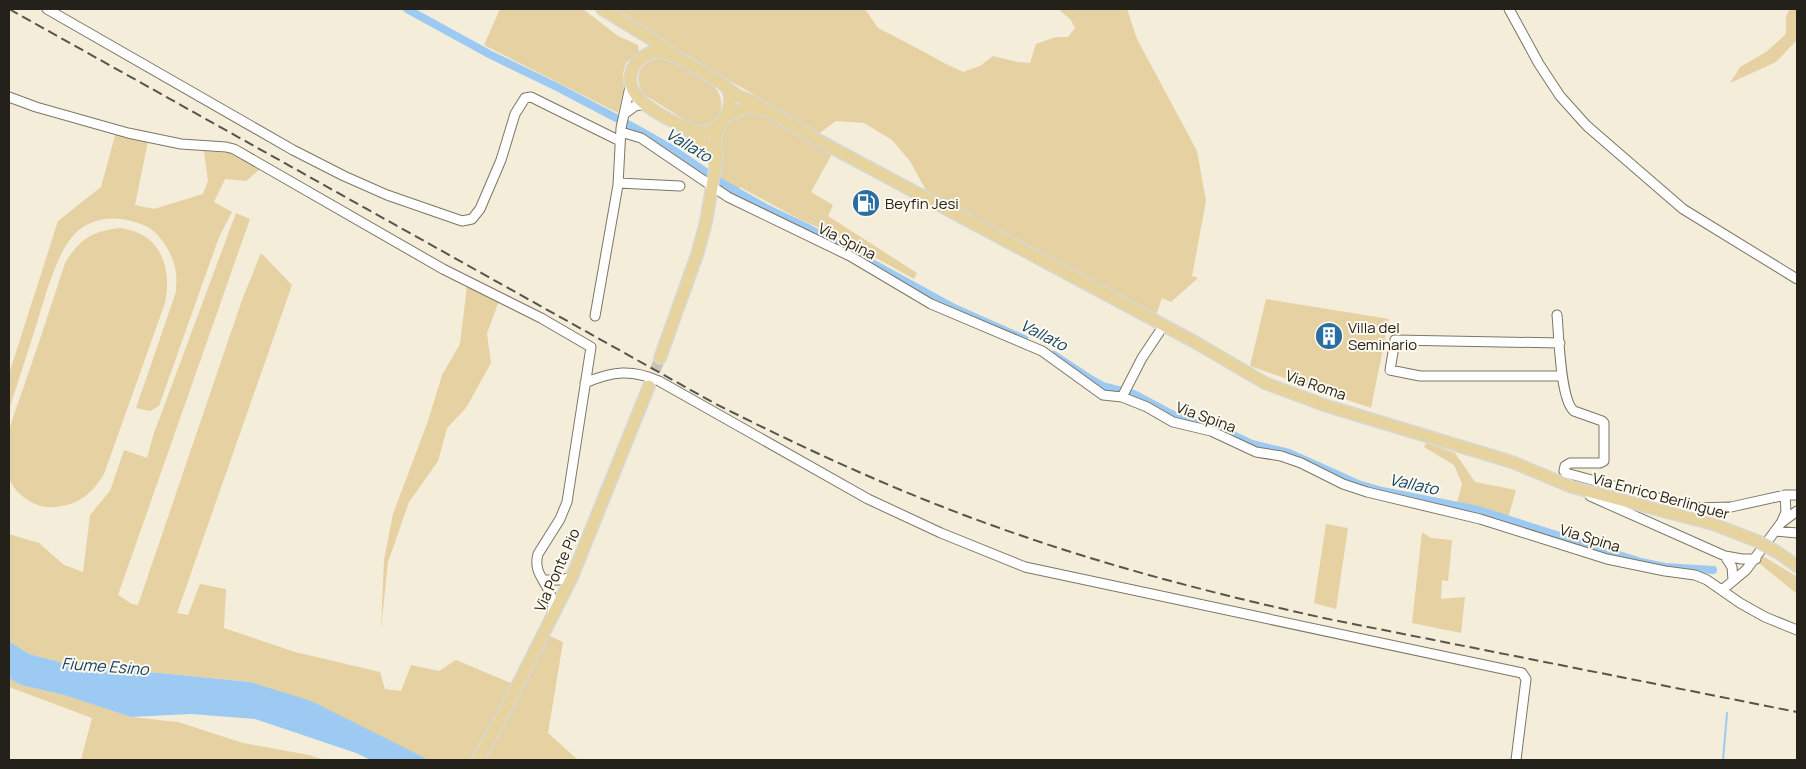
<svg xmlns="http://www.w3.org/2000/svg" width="1806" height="769" font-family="Manrope,sans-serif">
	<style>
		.green { fill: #e5d1a1 }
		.water { fill: #9ccaf2 }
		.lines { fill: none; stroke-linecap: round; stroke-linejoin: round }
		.stream { stroke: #9ccaf2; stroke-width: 2 }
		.canal { stroke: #9ccaf2; stroke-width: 8 }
		.major-tunnel { stroke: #cac4b4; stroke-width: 11; stroke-dasharray: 11 5.5; stroke-linecap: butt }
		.minor-casing { stroke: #7d7665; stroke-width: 11 }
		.major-casing { stroke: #d7d7d6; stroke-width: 14 }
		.minor { stroke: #fff; stroke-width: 9 }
		.major { stroke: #e7d39d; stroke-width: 11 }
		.rail { stroke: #57544a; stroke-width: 2; stroke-dasharray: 10 5; stroke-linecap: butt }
		.major-bridge-casing { stroke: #d7d7d6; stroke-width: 14; stroke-linecap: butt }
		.major-bridge { stroke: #e7d39d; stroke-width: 11 }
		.labels { text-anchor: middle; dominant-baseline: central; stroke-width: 4; stroke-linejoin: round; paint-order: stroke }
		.poi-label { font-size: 15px; fill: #23211a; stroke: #fffaef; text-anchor: start }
		.street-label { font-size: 15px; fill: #23211a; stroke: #fffaef }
		.water-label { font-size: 16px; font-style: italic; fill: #104369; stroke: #fffaef }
	</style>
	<rect width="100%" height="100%" fill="#f4edda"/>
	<path class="green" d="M 500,9 L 583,9 L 618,36 L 638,45 L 639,52 L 626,63 L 623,74 L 624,87 L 618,113 L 484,45 Z
		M 610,9 L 865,9 L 878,28 L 911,45 L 944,63 L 963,72 L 980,66 L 993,56 L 1017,62 L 1030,63 L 1036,44 L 1056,37 L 1068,37 L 1075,28 L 1070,19 L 1058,9 L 1127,9 L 1137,39 L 1197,151 L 1206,201 L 1192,276 L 1198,278 L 1171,302 L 1162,298 L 1156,315 L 929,196 L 910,161 L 892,140 L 864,123 L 836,121 L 817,135 L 753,94 L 676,51 Z
		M 1790,9 L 1797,9 L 1797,40 L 1776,62 L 1730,83 L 1740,67 L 1766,52 L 1786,34 L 1786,16 Z
		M 660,58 C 673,61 701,76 712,85 C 725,95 725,117 709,124 C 704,126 698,126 693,125 L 643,94 C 633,77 639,61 660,58 Z
		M 746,111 L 758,112 L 832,154 L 811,192 L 833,205 L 828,216 L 917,273 L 914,279 L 835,235 L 799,219 L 740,187 L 735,198 L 720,187 L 723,158 L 721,142 L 722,130 L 734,119 Z
		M 116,132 L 148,141 L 135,205 L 154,209 L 203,194 L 208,181 L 204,151 L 231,153 L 260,169 L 246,181 L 225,179 L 214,202 L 232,212 L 219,237 L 159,406 L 150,411 L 136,408 L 176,292 C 176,285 177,279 176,273 C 174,255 161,234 146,226 C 125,217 100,214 80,229 C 57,247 45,298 36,326 C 27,354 18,382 9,410 L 9,374 L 58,221 L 101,187 Z
		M 236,213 L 250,219 L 118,595 L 132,604 L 138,605 L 242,300 L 261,253 L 292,285 L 177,613 L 188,615 L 200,584 L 226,589 L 224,628 L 295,652 L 380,672 L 385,689 L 401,691 L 411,665 L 439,671 L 456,660 L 513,684 L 470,760 L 429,760 L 390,742 L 250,682 L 160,673 L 82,668 L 29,654 L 9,641 L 9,534 L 39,543 L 64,565 L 83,572 L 90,515 L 110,491 L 124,450 L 147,458 L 154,433 Z
		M 120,228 C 125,229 131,230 136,232 C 165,243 171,276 165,303 L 104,474 C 92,494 77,506 53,507 C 36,509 12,493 9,476 C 7,468 8,443 9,434 C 11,419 20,399 25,383 C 39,343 52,303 65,263 C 80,239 92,231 120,228 Z
		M 467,286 L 499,301 L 487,333 L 491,363 L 466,408 L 447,428 L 438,461 L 409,502 L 388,562 L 381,629 L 384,560 L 393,514 L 428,421 L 442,375 L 460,344 Z
		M 1266,299 L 1389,319 L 1371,408 L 1250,366 Z
		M 1426,443 L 1455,453 L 1475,482 L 1516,490 L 1508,518 L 1507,525 L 1455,511 L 1462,484 L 1454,465 L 1424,447 Z
		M 1326,524 L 1348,528 L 1336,609 L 1314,603 Z
		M 1422,532 L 1431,538 L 1452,540 L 1448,581 L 1442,580 L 1441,599 L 1465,597 L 1461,633 L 1412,623 Z
		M 1763,556 L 1797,577 L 1797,594 L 1759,563 Z
		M 550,636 L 563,642 L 548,733 L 578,760 L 484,760 Z
		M 9,678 L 21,685 L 64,695 L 131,717 L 178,722 L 243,743 L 309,755 L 324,760 L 81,760 L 92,718 L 9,687 Z"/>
	<path class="water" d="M 9,641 L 29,654 L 82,668 L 160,673 L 250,682 L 311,701 L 429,760 L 371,760 L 356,753 L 255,719 L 191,714 L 131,717 L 64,695 L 21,685 L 9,678 Z"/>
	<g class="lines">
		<path class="stream" d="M 1723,760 L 1727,713"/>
		<path class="canal" d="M 407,9 L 489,54 L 557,87 L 635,128 L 672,149 L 725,185 L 766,208 L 808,228 L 954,308 L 1024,339
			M 1054,355 L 1092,380 L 1103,386 L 1134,394 L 1181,419 L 1225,431 L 1252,444 L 1289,453 L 1358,484 L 1382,491 L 1478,510 L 1641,562 L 1665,567 L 1713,570"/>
		<path class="major-tunnel" d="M 649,386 L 660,358"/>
		<defs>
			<path id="minor" d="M 47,9 L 293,150 L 344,176 L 387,195 L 462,221 L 472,219 L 480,209 L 501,160 L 515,114 L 525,98 L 531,97 L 620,141
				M 1509,9 L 1539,64 L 1560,96 L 1587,126 L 1683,209 L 1797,279
				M 9,97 L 36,107 L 128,133 L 181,144 L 226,147 L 234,149 L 443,269 L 541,318 L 591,347 L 567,502 L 560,519 L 538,554 C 531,579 557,585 552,614
				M 624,114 L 635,106 L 646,104
				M 621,132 L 641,138 L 728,197 L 850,256 L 931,304 L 1042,351 L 1103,395 L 1122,397 L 1147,407 L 1173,422 L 1211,431 L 1256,452 L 1281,456 L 1301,463 L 1343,484 L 1367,492 L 1480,519 L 1607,559 L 1665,571 L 1695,575 L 1707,580 L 1740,603 L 1765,617 L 1797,630
				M 618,183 L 680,186
				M 1557,315 C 1559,334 1560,400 1574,411 L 1602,421 L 1604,423 L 1604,461 L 1600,463 L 1570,463 L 1565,466 L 1564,471 L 1566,473 L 1695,508 L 1731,507 L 1785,495 L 1797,495
				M 595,316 L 618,185 L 621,128 L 631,82
				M 1560,343 L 1395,340 L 1390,370 L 1420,376 L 1562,376
				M 585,383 C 612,371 632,369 659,381 L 868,499 L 941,533 L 1025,567 L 1522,673 L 1526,679 L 1516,760
				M 1122,397 L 1142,358 L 1164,325
				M 1590,496 L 1725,556 L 1742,559 L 1756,559
				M 1782,521 L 1786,512 L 1785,495
				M 1775,531 L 1797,533
				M 1725,556 L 1732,567 L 1733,580
				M 543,580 L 560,580 L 572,577
				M 1722,590 L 1746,570 L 1781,523 L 1797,511"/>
			<path id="major" d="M 602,9 L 664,47 L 671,53
				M 654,52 C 675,53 692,65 709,76 C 714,79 721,82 725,86 C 738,100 723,129 707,132 C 691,134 646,109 637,96 C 632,90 629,82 631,74 C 633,63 643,54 654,52 Z
				M 726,87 L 738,96 L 751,101 L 816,139 L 1193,341 L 1265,383 L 1324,405 L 1512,462 L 1572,487 L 1713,524 L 1757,541
				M 726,116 L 748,107 L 762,110
				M 688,130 C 700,140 711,147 715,163
				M 660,358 L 697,255 L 706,222 L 717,157 L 716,137 L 719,126
				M 1777,552 L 1797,566
				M 478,760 L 501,718 L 572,577 L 649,386"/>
		</defs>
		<use href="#minor" class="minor-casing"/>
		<use href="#major" class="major-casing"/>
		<use href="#minor" class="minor"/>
		<use href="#major" class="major"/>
		<path class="rail" d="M 9,9 L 714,403 C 805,449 898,492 994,526 C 1105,566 1218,595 1333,620 L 1797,712"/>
		<defs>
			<path id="major-bridge" d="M 1757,541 L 1777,552"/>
		</defs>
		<use href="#major-bridge" class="major-bridge-casing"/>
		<use href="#major-bridge" class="major-bridge"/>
	</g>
	<defs>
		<symbol id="fuel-disc" viewBox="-11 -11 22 22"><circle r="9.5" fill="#296da2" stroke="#fffaef"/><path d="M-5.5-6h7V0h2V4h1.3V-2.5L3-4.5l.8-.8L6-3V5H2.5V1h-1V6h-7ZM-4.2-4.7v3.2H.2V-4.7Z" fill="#fff"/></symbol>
		<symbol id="building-disc" viewBox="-11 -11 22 22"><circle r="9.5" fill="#296da2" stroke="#fffaef"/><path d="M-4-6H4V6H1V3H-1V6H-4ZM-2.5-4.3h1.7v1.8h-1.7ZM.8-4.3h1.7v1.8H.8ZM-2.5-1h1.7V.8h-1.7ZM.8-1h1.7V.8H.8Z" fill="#fff"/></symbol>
	</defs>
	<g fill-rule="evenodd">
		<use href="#fuel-disc" x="850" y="187" width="32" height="32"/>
		<use href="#building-disc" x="1313" y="320" width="32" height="32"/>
	</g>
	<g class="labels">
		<g class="poi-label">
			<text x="885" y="203">Beyfin Jesi</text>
			<text x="1348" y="327">Villa del<tspan x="1348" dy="17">Seminario</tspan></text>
		</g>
		<g class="street-label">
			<text transform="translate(847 241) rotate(27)">Via Spina</text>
			<text transform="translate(1316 385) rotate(19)">Via Roma</text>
			<text transform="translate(1206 417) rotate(20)">Via Spina</text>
			<text transform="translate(1661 496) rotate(15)">Via Enrico Berlinguer</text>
			<text transform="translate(1590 538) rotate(17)">Via Spina</text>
			<text transform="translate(557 570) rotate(-66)">Via Ponte Pio</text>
		</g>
		<g class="water-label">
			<text transform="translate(689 145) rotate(31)">Vallato</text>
			<text transform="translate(1044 335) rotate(27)">Vallato</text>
			<text transform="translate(1414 484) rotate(12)">Vallato</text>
			<text transform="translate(105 666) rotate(4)">Fiume Esino</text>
		</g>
	</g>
	<rect width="1806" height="769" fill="none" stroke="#23211a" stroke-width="20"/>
</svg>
